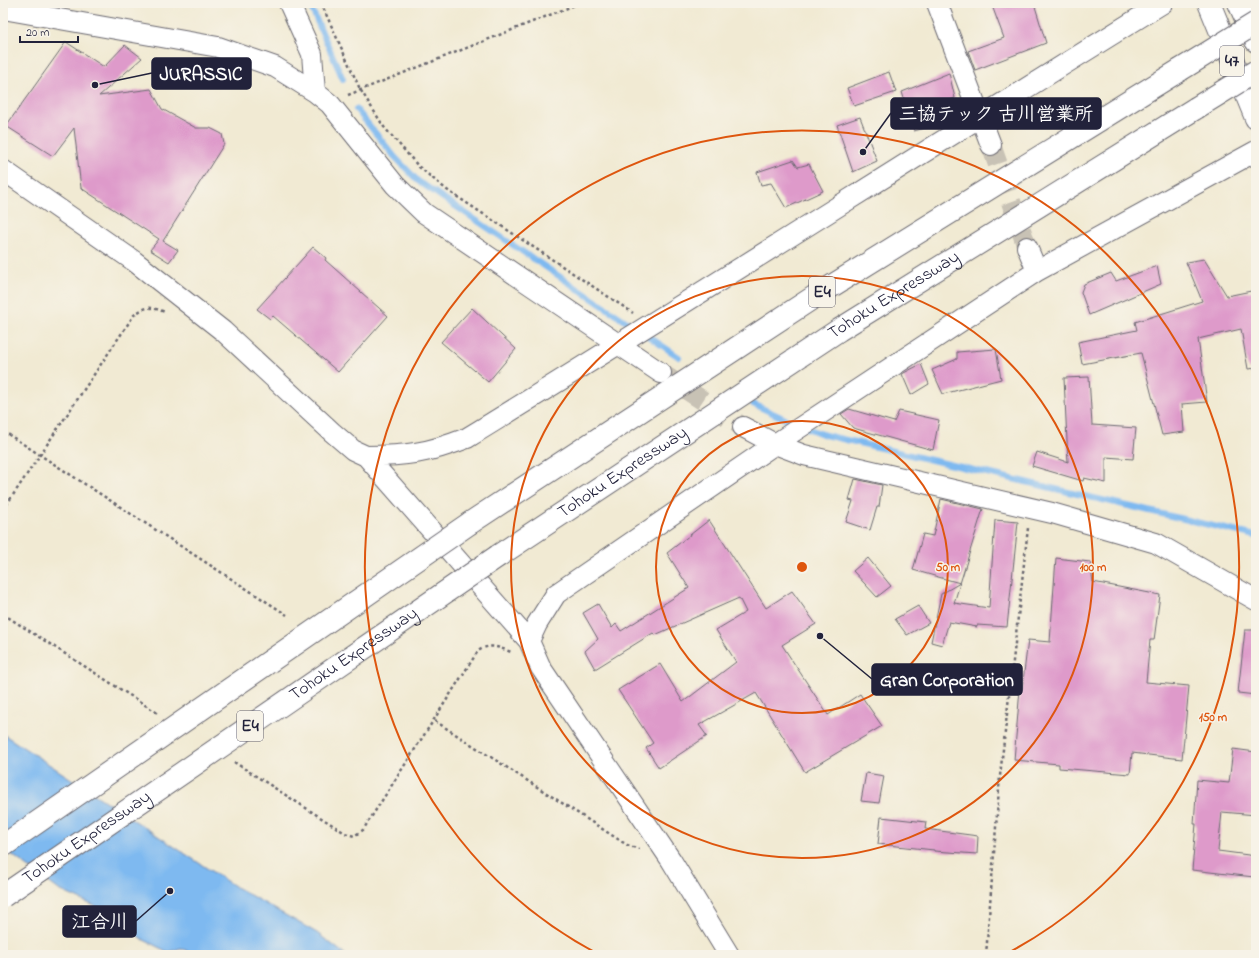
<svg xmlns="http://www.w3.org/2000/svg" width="1259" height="958" font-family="'Indie Flower','Klee One',sans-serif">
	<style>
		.water { fill: #7eb9f0; stroke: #506e96 }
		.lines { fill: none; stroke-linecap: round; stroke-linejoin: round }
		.stream { stroke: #7eb9f0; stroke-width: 6 }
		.building { fill: #de9aca }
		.minor-tunnel { stroke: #c8c2b5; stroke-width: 20; stroke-dasharray: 20 10; stroke-linecap: butt }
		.minor-casing { stroke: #6a6870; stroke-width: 22 }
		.highway-casing { stroke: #6a6870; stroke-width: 24 }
		.path { stroke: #6a6870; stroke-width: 2.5; stroke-dasharray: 3 3; stroke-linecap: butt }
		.minor { stroke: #fff; stroke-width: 20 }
		.highway { stroke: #fff; stroke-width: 22 }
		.highway-bridge-casing { stroke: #6a6870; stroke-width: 24; stroke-linecap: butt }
		.highway-bridge { stroke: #fff; stroke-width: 22 }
		.ring { fill: none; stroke: #de560e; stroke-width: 2 }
		.labels { text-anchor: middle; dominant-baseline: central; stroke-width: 3; stroke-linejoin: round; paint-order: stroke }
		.shield { fill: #f7f3e8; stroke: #62616f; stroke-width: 1 }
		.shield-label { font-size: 17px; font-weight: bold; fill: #22223b }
		.street-label { font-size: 18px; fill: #22223b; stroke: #f7f3e8 }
		.centre { fill: #de560e; stroke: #f7f3e8; stroke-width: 2 }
		.ring-label { font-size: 12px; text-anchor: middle; font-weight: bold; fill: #de560e; stroke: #f7f3e8; stroke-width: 3; stroke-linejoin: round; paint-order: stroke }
		.leader { fill: none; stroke: #22223b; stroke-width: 1.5 }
		.callout-dot { fill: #22223b; stroke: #f7f3e8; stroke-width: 1.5 }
		.callout { fill: #22223b; stroke: #22223b; stroke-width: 1.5 }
		.callout-label { font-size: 19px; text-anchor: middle; font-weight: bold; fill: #fff }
	</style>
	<rect width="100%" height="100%" fill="#f7f3e8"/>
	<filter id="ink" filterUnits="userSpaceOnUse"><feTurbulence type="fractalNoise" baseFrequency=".025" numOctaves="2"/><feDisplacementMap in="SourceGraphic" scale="8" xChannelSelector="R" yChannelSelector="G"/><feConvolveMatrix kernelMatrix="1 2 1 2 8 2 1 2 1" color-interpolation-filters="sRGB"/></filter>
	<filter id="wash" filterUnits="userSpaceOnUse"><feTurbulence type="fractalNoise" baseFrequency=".012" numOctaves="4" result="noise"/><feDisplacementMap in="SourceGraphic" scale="16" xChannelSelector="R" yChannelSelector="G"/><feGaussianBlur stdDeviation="0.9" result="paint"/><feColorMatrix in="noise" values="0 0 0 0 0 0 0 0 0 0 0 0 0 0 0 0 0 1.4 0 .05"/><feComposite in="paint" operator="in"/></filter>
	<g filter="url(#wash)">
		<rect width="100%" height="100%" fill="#f1ead3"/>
		<path class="water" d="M 3,734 L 234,886 L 317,933 L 346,955 L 195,955 L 181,948 L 168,952 L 142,939 L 108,912 L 59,890 L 3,848 Z"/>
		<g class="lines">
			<path class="stream" d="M 309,3 L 343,79
				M 356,109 L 394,156 L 418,181 L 679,357
				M 753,404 L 796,424
				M 807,428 L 825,435 L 1256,536"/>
		</g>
		<g id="blocks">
			<path class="building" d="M 991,3 L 1034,3 L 1046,43 L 975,70 L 968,51 L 1004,38 Z
				M 66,42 L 104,67 L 125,45 L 142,58 L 99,96 L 151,89 L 162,109 L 196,128 L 210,128 L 222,134 L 224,144 L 163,241 L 178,250 L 169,262 L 150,250 L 159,239 L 81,188 L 74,128 L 53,156 L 6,126 Z
				M 889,72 L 896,92 L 854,106 L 847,88 Z
				M 949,73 L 955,98 L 935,107 L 937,125 L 914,131 L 902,92 Z
				M 860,117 L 877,161 L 853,172 L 837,125 Z
				M 793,160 L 798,167 L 809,164 L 823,191 L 786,208 L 771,183 L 761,185 L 757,172 Z
				M 313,247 L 326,258 L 325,260 L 388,316 L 338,372 L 273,316 L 270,319 L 257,309 Z
				M 1204,259 L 1227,296 L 1256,290 L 1256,368 L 1248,369 L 1241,329 L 1198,339 L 1207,402 L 1182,404 L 1184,432 L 1162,435 L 1141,353 L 1082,364 L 1078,342 L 1137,330 L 1135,322 L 1202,301 L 1186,262 Z
				M 1157,266 L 1161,284 L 1089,315 L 1081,292 L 1084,284 L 1111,273 L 1116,281 Z
				M 472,308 L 516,349 L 488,382 L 441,342 Z
				M 996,349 L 1001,379 L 943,394 L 932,370 L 957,359 L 957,352 Z
				M 921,364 L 929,384 L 911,395 L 902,374 Z
				M 1089,377 L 1092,425 L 1136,428 L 1133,459 L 1106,457 L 1106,483 L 1084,478 L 1083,481 L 1032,466 L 1037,452 L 1068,462 L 1064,378 Z
				M 849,409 L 894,422 L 899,411 L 939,420 L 933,450 L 853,428 L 841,414 Z
				M 855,479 L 882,485 L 879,507 L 877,507 L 870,530 L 846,522 L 853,501 L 849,500 Z
				M 941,499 L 983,509 L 954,603 L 989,608 L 995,520 L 1018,522 L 1007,627 L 977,625 L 977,627 L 949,622 L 942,645 L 931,642 L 941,594 L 960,583 L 913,570 L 923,534 L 933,536 Z
				M 709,520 L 766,608 L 792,591 L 816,624 L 782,645 L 828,715 L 860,694 L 882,726 L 805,772 L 756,693 L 699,725 L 707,736 L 659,768 L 646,748 L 653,743 L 618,690 L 660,664 L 683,702 L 736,662 L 716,630 L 746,612 L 739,598 L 655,635 L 653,633 L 595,669 L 585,651 L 598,639 L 583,613 L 598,604 L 612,628 L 616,624 L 621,631 L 689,588 L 667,553 Z
				M 868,558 L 891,586 L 877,597 L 853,571 Z
				M 1056,558 L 1090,562 L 1093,582 L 1160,595 L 1154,640 L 1150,640 L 1146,682 L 1189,686 L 1182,759 L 1132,753 L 1130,774 L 1059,768 L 1059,764 L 1014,760 L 1020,689 L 1022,689 L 1028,640 L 1050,642 Z
				M 918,606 L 929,623 L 907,635 L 895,619 Z
				M 1245,630 L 1256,630 L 1256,695 L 1238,693 Z
				M 1233,749 L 1256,752 L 1256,815 L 1222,812 L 1218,851 L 1256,856 L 1254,877 L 1192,870 L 1196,824 L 1194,824 L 1197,780 L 1229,783 Z
				M 866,773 L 884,776 L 879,803 L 861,801 Z
				M 881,817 L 926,822 L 925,829 L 978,836 L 977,854 L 934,851 L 934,850 L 878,844 Z"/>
		</g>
	</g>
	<g filter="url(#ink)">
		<use href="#blocks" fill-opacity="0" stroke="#6a6870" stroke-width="1"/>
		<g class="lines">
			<path class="minor-tunnel" d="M 991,145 L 1027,247
				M 661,373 L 743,427"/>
			<defs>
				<path id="minor" d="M 289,3 L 312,54 L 315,92
					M 937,3 L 991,145
					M 3,9 L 218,47 L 275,67 L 315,92 L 330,104 L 395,185 L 424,213 L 661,373
					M 3,170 L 134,261 L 223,331 L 332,432 L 353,450 L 366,456 L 529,641 L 541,668 L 671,860 L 729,955
					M 1027,247 L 1037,271
					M 743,427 L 775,444 L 804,455 L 1052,513 L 1156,543 L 1256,600
					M 366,456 C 406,456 429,453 467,438 C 700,295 930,147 1163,3
					M 529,641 L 537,624 L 556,594 L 775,444 L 1037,271 L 1256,151"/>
				<g id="highway">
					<path d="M 1209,3 L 1256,118"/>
					<path d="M 1239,3 L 1256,41"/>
					<path d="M 470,523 L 814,297 L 1180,70"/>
					<path id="s1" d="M 498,556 L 839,330 L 1196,108"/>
				</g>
			</defs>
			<use href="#minor" class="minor-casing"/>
			<use href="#highway" class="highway-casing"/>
			<path class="path" d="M 321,3 L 360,89 L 384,127 L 419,167 L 447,190 L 633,313
				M 348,95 L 580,3
				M 3,431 L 287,615
				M 3,510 L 134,315 C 147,305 151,307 165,312
				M 3,614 L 159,714
				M 435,721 L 627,845 L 639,849
				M 234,762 L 345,833 L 354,836 L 363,830 L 478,651 C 490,643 498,647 511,652
				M 986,955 L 1000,776 L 1028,528"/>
			<use href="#minor" class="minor"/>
			<use href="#highway" class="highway"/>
			<defs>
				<g id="highway-bridge">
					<path d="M 1180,70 L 1256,23"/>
					<path d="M 1196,108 L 1256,71"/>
					<path d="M 3,846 L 470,523"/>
					<path id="s2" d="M 3,896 L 498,556"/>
				</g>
			</defs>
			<use href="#highway-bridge" class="highway-bridge-casing"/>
			<use href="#highway-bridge" class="highway-bridge"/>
		</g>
	</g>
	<g class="ring">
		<circle cx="802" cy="567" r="146"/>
		<circle cx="802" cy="567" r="291"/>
		<path d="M600 955A437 437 0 1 1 1004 955"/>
	</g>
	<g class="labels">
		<g class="shield">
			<rect x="1220" y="46" width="24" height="30" rx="3"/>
			<rect x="809" y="277" width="26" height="30" rx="3"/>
			<rect x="237" y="711" width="26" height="30" rx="3"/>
		</g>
		<g class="shield-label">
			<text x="1232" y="61">47</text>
			<text x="822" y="292">E4</text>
			<text x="250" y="726">E4</text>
		</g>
		<g class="street-label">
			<text stroke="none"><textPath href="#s1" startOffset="474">Tohoku Expressway</textPath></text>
			<text stroke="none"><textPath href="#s1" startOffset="150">Tohoku Expressway</textPath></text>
			<text stroke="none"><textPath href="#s2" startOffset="426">Tohoku Expressway</textPath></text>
			<text stroke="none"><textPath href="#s2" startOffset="102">Tohoku Expressway</textPath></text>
		</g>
	</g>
	<circle cx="802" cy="567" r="6" class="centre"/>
	<g class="ring-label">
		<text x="948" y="571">50 m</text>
		<text x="1093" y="571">100 m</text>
		<text x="1213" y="721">150 m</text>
	</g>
	<path class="leader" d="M95 85L152 73M863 152L891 113M820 636L872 679M170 891L136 921"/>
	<g class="callout-dot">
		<circle cx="95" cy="85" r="4"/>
		<circle cx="863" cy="152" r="4"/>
		<circle cx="820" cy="636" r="4"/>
		<circle cx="170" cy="891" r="4"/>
	</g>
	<g class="callout">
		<rect x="152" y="58" width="99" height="31" rx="4"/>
		<rect x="891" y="98" width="210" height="31" rx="4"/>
		<rect x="872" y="664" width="150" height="31" rx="4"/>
		<rect x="63" y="906" width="73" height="31" rx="4"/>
	</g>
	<g class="callout-label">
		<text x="201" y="80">JURASSIC</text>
		<text x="996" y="120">三協テック 古川営業所</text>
		<text x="947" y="686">Gran Corporation</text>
		<text x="100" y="928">江合川</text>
	</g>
	<rect width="1259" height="958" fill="none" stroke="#f7f3e8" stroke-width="16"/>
	<path d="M20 36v6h58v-6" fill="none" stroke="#22223b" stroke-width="2"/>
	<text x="26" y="36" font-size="12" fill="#22223b" stroke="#f7f3e8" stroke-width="3" paint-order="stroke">20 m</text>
</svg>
